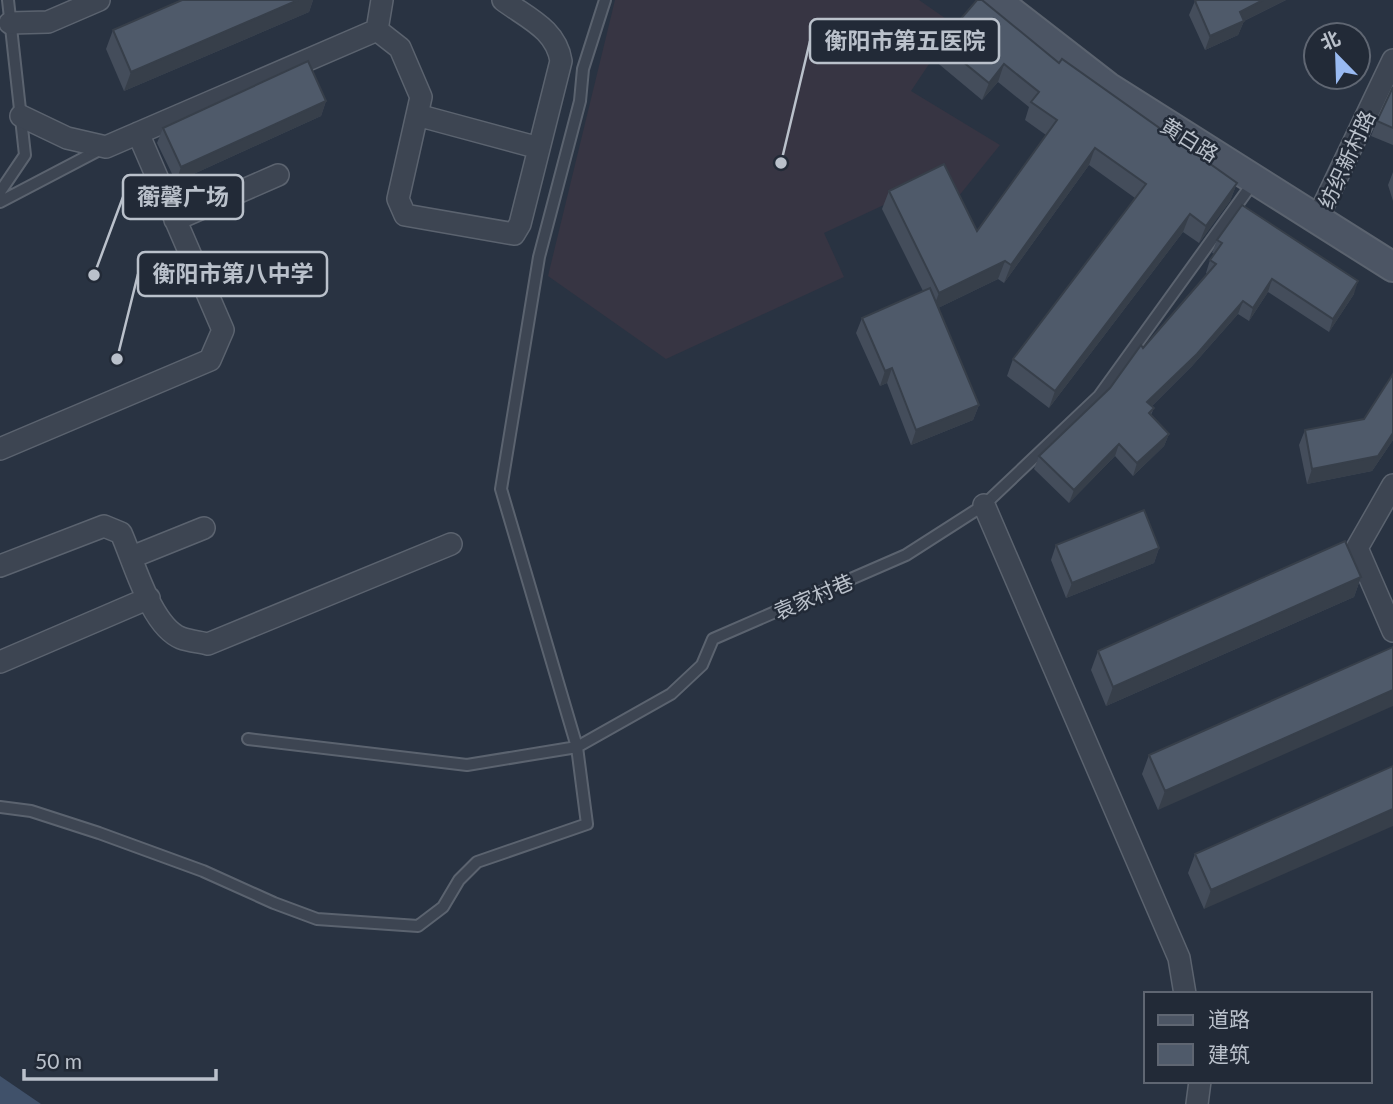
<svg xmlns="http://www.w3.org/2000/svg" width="1393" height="1104" font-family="Lato,'Noto Sans SC',sans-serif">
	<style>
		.medical { fill: #373543 }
		.water { fill: #40516a }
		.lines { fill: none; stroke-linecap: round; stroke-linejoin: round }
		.service-casing { stroke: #5b636f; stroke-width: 14 }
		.minor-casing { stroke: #5b636f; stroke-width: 24 }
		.secondary-casing { stroke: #5b636f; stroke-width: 32 }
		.service { stroke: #3d4552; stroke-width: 10 }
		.minor { stroke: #3d4552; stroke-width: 21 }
		.secondary { stroke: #4c5564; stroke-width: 28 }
		.wall { fill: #444d5b }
		.shaded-wall { fill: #373f4a }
		.building { fill: #4f5a6a; stroke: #373f4a; stroke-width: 2 }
		.labels { text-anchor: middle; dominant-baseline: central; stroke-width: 5; stroke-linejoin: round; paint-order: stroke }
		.street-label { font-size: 21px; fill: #bac1cb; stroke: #222a37 }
		.leader { fill: none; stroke: #bac1cb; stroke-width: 2.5 }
		.callout-dot { fill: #bac1cb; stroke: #222a37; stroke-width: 2.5 }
		.callout { fill: #222a37; stroke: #bac1cb; stroke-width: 2.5 }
		.callout-label { font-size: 23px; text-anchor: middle; font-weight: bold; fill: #bac1cb }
	</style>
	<rect width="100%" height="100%" fill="#293342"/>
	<path class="medical" d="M 615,0 L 919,0 L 955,25 L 911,91 L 1000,145 L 958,197 L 935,181 L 824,233 L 844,277 L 666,359 L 548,276 Z"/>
	<path class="water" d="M 0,1076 L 41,1104 L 0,1104 Z"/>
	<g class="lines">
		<defs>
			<path id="service" d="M 0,192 L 25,155 L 8,0
				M 0,202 L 103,148
				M 248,739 L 467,765 L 577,747 L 671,694 L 702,665 L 713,639 L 906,555 L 984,505 L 1099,396 L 1255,180
				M 0,807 L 31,811 L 99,833 L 203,871 L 274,903 L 317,919 L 418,926 L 443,907 L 459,880 L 477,862 L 587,824 L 577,747 L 501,489 L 539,257 L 580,101 L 583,69 L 605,0"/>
			<path id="minor" d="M 10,23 L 48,22 L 99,0
				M 377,30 L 400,48 L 421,97 L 398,199 L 405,215 L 514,234 L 520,224 L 561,61 C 556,29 527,18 503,0
				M 377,30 L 382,0
				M 417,115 L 539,148
				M 21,116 L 67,138 L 106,147 L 377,30
				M 1317,219 L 1393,60
				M 175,220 L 278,175
				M 0,449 L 210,360 L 223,330 L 138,133
				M 1393,485 L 1357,548 L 1393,631
				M 984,505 L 1179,958 L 1185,994
				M 132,557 L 204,528
				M 0,566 L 104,526 L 121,533 C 134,562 151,626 181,638 C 189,641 200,642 208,644 L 451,544
				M 0,662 L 149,598
				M 1197,1104 L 1200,1081"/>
			<path id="secondary" d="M 996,0 L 1108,87 L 1393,267"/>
		</defs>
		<use href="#service" class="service-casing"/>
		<use href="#minor" class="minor-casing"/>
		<use href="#secondary" class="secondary-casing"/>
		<use href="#service" class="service"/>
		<use href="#minor" class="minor"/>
		<use href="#secondary" class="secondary"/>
	</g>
	<path class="wall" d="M 182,0 L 313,0 L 309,12 L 124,91 L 106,49 L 113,30 Z
		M 1286,0 L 1244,21 L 1238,35 L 1205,50 L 1189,15 L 1195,1 Z
		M 940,43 L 1059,63 L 1237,183 L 1230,201 L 1199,243 L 1183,232 L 1049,408 L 1007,376 L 1013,359 L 1135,198 L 1089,165 L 1004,283 L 998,279 L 938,308 L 979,405 L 973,420 L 911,445 L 887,383 L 880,386 L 856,333 L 862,318 L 923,291 L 882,209 L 889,191 L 977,231 L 1046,135 L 1025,120 L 1029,107 L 998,82 L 982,100 L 934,60 Z
		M 1393,87 L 1393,145 L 1371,136 L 1377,121 Z
		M 326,101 L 321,116 L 176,182 L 157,143 L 163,128 Z
		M 1393,172 L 1393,201 L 1388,185 Z
		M 1217,240 L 1354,294 L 1329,332 L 1268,292 L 1249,321 L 1238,314 L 1192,366 L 1152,406 L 1154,408 L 1151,415 L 1169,434 L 1164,446 L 1133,476 L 1115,456 L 1069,503 L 1034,469 L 1039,456 L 1110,388 L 1143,348 L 1207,274 L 1206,273 L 1210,260 L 1215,254 L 1212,253 Z
		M 1393,374 L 1393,440 L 1372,471 L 1307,484 L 1299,445 L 1305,430 L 1364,419 Z
		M 1056,545 L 1159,548 L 1154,563 L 1066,598 L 1051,560 Z
		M 1361,577 L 1354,597 L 1106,706 L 1091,670 L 1098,651 Z
		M 1393,647 L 1158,810 L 1142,774 L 1149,755 Z
		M 1393,766 L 1204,909 L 1188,873 L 1195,854 Z"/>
	<path class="shaded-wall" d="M 298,0 L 313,0 L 309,12 L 124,91 L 131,72 Z
		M 1263,0 L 1286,0 L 1242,22 L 1244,21 L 1238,35 L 1205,50 L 1210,36 L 1240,12 Z
		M 1004,64 L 998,82 L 982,100 L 989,83 Z
		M 326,101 L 321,116 L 176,182 L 181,167 Z
		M 1095,148 L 1089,165 L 1004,283 L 1011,265 Z
		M 1237,183 L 1230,201 L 1199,243 L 1206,226 Z
		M 1190,214 L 1183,232 L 1049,408 L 1055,391 Z
		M 1005,261 L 998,279 L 932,311 L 939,293 Z
		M 1272,279 L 1268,292 L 1249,321 L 1253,308 Z
		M 1358,281 L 1354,294 L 1329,332 L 1333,319 Z
		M 1243,301 L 1238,314 L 1192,366 L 1143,415 L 1147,402 Z
		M 892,368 L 887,383 L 880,386 L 885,371 Z
		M 979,405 L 973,420 L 911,445 L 916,430 Z
		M 1393,433 L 1393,440 L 1372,471 L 1307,484 L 1312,469 Z
		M 1169,434 L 1164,446 L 1133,476 L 1137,463 Z
		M 1119,444 L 1115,456 L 1069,503 L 1074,490 Z
		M 1159,548 L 1154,563 L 1066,598 L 1072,583 Z
		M 1361,577 L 1354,597 L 1106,706 L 1113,687 Z
		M 1393,690 L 1393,706 L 1158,810 L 1165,791 Z
		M 1393,809 L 1393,826 L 1204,909 L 1211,890 Z"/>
	<path class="building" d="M 182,0 L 298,0 L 131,72 L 113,30 Z
		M 977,0 L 982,0 L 1059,63 L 1062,59 L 1237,183 L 1206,226 L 1190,214 L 1055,391 L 1013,359 L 1146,184 L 1095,148 L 1011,265 L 1005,261 L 939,293 L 889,191 L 944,164 L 977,231 L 1057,120 L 1031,102 L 1039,92 L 1004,64 L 989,83 L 940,43 Z
		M 1197,0 L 1263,0 L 1240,12 L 1244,21 L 1210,36 L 1195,1 Z
		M 308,61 L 326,101 L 181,167 L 163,128 Z
		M 1393,87 L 1393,128 L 1377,121 Z
		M 1242,205 L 1358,281 L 1333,319 L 1272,279 L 1253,308 L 1243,301 L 1197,354 L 1147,402 L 1154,408 L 1149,413 L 1169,434 L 1137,463 L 1119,444 L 1074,490 L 1039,456 L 1110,388 L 1141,345 L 1143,348 L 1216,264 L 1210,260 L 1222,243 L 1217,240 Z
		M 930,288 L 979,405 L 916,430 L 892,368 L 885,371 L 862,318 Z
		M 1393,374 L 1393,433 L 1378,456 L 1312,469 L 1305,430 L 1364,419 Z
		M 1144,510 L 1159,548 L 1072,583 L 1056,545 Z
		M 1345,541 L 1361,577 L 1113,687 L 1098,651 Z
		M 1393,647 L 1393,690 L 1165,791 L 1149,755 Z
		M 1393,766 L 1393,809 L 1211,890 L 1195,854 Z"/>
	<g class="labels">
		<g class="street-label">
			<text transform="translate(1190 139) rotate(32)">黄白路</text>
			<text transform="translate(1346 159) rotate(-65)">纺织新村路</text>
			<text transform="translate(813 596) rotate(-23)">袁家村巷</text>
		</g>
	</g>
	<path class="leader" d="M781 163L810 41M94 275L123 197M117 359L138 274"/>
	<g class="callout-dot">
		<circle cx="781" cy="163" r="7"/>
		<circle cx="94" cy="275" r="7"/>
		<circle cx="117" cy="359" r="7"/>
	</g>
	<g class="callout">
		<rect x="810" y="19" width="189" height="44" rx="7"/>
		<rect x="123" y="175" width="120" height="44" rx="7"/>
		<rect x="138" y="252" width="189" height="44" rx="7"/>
	</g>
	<g class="callout-label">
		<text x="905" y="49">衡阳市第五医院</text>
		<text x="183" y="205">蘅馨广场</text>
		<text x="233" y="282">衡阳市第八中学</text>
	</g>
	<rect x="1144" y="992" width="228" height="91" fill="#222a37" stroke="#5f6672" stroke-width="2"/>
	<rect x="1158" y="1015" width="35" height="10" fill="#4c5564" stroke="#5f6672" stroke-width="2"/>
	<text x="1208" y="1027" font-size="21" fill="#bac1cb">道路</text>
	<rect x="1158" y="1044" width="35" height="21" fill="#4f5a6a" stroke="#5f6672" stroke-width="2"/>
	<text x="1208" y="1062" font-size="21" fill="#bac1cb">建筑</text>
	<g transform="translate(1337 56) rotate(337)"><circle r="33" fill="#222a37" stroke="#5f6672" stroke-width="2"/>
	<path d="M0-5L12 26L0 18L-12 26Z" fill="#99baf2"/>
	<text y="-10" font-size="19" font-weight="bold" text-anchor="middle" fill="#bac1cb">北</text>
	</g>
	<path d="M24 1069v10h192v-10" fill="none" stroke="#bac1cb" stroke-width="3.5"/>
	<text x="35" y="1069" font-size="21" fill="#bac1cb" stroke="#222a37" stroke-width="5" paint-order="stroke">50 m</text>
</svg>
